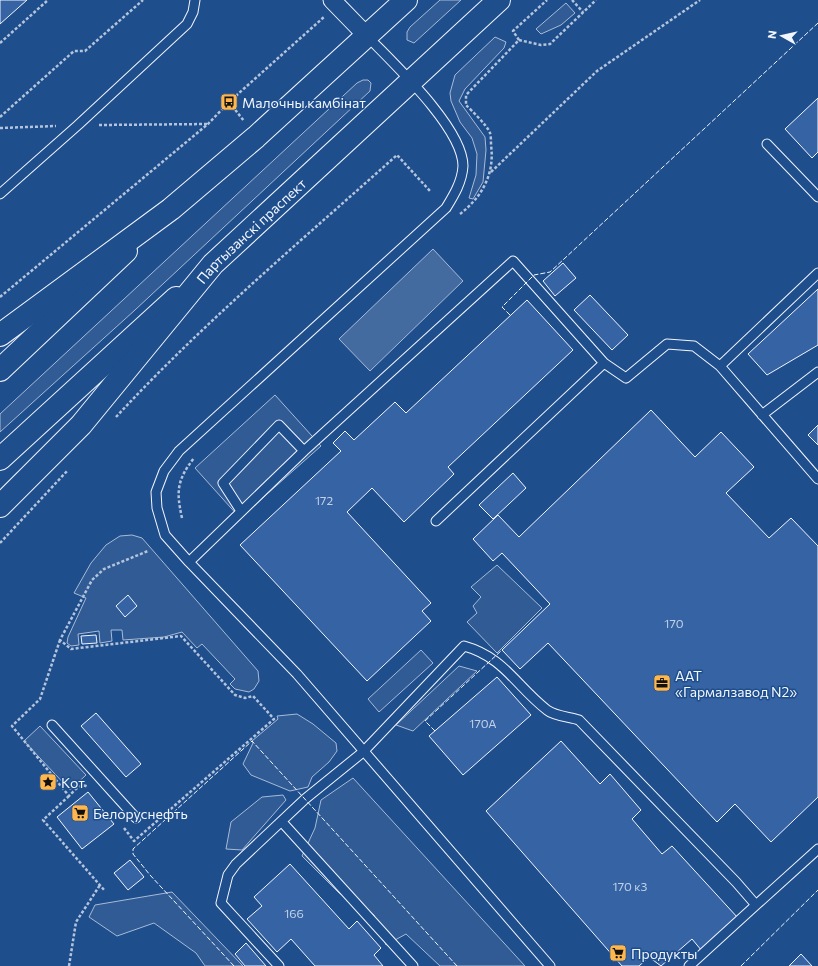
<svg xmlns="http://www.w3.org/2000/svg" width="818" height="966" font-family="Commissioner,sans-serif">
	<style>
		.built { fill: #305b95; stroke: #a8bbd7 }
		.water { fill: #446ba0; stroke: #a8bbd7 }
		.building { fill: #3563a3; stroke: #f2f6ff }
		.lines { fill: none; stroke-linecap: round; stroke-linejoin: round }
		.lane-casing { stroke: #f2f6ff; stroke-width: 11 }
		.street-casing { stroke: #f2f6ff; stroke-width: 19 }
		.primary-casing { stroke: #f2f6ff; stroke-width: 24 }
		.highway-casing { stroke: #f2f6ff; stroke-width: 24 }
		.path { stroke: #b3c4dc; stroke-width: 2.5; stroke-dasharray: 3 2; stroke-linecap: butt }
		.lane { stroke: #1f4e8c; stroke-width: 9 }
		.street { stroke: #1f4e8c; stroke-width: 17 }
		.primary { stroke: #1f4e8c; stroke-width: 22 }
		.highway { stroke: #1f4e8c; stroke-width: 22 }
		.fence { stroke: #f2f6ff; stroke-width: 1; stroke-dasharray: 5 2; stroke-linecap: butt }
		.labels { text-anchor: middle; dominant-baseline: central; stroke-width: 3; stroke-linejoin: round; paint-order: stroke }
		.number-label { font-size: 12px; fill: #c3d1e8 }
		.poi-label { font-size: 14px; fill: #f2f6ff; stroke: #1f4e8c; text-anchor: start }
		.street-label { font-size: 14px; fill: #f2f6ff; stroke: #1f4e8c }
	</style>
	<rect width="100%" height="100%" fill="#1f4e8c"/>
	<path class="built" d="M 440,0 L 461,0 L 414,43 L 407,40 L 407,32 L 410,27 Z
		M 566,3 L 575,13 L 561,25 L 541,34 L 536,29 Z
		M 495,37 L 506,42 L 504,48 L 465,89 L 459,101 L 485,137 L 486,150 L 483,182 L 473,199 L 469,198 L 476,175 L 477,154 L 472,138 L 460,122 L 451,101 L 450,93 L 455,75 Z
		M 363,80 L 368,80 L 371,83 L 370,91 L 135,310 L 0,432 L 0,414 L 357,83 Z
		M 275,395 L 321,446 L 240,518 L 195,468 Z
		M 132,535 L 142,538 L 258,671 L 259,681 L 254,689 L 249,692 L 235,689 L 230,684 L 235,679 L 202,644 L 197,648 L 182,632 L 164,637 L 123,640 L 122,630 L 111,630 L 112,641 L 100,643 L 99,631 L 78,634 L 79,645 L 71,646 L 67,643 L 68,637 L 86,598 L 74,593 L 91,563 L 106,545 L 120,536 Z
		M 497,565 L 542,608 L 497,653 L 467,622 L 477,613 L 473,606 L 481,597 L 471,587 Z
		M 421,650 L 433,663 L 379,712 L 368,699 Z
		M 459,666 L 477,671 L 413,731 L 396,725 Z
		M 297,714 L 313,724 L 336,743 L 337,751 L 329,762 L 312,777 L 308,787 L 290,791 L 251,775 L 243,764 L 253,743 L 252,741 L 278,719 L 277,716 Z
		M 40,726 L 86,775 L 70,790 L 24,741 Z
		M 353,778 L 525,966 L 440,966 L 406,934 L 386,945 L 374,915 L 339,893 L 302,856 L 315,828 L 321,800 Z
		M 283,795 L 286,800 L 242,850 L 226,849 L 231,822 L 262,797 Z
		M 172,892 L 243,966 L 205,966 L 196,953 L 154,923 L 117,936 L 89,917 L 95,905 Z"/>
	<path class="water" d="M 433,249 L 463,281 L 370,371 L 339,339 Z"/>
	<path class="building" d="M 0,0 L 27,0 L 0,24 Z
		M 818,98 L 818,152 L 812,158 L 785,129 Z
		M 563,263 L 576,278 L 555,296 L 543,281 Z
		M 818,289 L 818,345 L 767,375 L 748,354 Z
		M 590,295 L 628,335 L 612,350 L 574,310 Z
		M 527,300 L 573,350 L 448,467 L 454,474 L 404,522 L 372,488 L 347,512 L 431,603 L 422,611 L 431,621 L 367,681 L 240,545 L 341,451 L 333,443 L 345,431 L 354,440 L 395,402 L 406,413 Z
		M 651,410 L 695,457 L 721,432 L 754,467 L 726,493 L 769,538 L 791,518 L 818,546 L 818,797 L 771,842 L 735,804 L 717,822 L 548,643 L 520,669 L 502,650 L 550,604 L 502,553 L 493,561 L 473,539 L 498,515 L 519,537 Z
		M 818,425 L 818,445 L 808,435 Z
		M 513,473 L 526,488 L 493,519 L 479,505 Z
		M 128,595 L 137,606 L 125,617 L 116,606 Z
		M 96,635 L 97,643 L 82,644 L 81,636 Z
		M 497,677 L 531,715 L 463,775 L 429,736 Z
		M 96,713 L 141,764 L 126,777 L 81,726 Z
		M 561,741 L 600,784 L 610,774 L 641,810 L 632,819 L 662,854 L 672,846 L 738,918 L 702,951 L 692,939 L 661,966 L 649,957 L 639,966 L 622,966 L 486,811 Z
		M 88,792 L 114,824 L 82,849 L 57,817 Z
		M 130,860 L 144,877 L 128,890 L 114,873 Z
		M 290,864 L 349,929 L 357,921 L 381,948 L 374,955 L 383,966 L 315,966 L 291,939 L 277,952 L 247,919 L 262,906 L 254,897 Z
		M 246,943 L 266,966 L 245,966 L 235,954 Z
		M 801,954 L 812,966 L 789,966 Z"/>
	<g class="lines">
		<defs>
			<path id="lane" d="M 367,36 C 393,63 463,128 463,166 C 462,182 454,195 446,208 L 179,451 L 164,471 L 156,492 L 157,508 L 165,535 L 189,562 L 297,674 L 550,966
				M 767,144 L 818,197
				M 0,194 L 78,125 L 187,24 L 193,12 L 195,0
				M 604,363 L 626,378 L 667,344 L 694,346 L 720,366 L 818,479
				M 720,366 L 818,273
				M 762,415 L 818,372
				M 304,451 L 513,261 L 604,363 L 436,521
				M 189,562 L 304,451 L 279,425 L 223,483 L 241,511
				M 52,725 L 136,818
				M 282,822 L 413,966
				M 279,966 L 221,903 L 228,875 L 236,864 L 305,799 L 363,752 L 464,646 C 504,657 516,686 547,710 C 554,716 570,717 579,720 L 736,882 L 756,905 L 818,849
				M 689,966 L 756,905"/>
			<path id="street" d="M 332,0 L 367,36"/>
			<path id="primary" d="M 0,370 L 126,251
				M 0,459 L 176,298"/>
			<g id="highway">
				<path d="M 0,335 L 171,209 L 256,137 L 406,0"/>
				<path id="s1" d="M 0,506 L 81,425 L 213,264 L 499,0"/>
			</g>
		</defs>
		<use href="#lane" class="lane-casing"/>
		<use href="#street" class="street-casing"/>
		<use href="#primary" class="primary-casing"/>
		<use href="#highway" class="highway-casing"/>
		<path class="path" d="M 572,0 L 583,12
			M 519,40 L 513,31 L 547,0
			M 0,43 L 48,0
			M 229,102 L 244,121
			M 0,117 L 74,51 L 85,51 L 143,0
			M 99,125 L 208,124
			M 0,128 L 56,126
			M 491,172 L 597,71 L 700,0
			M 460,214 C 482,197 495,174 491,145 C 491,141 491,136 490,133 C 487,125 472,111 466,105 L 466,95 L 519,40 L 541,45 L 550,44 L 596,0
			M 0,297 L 208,124 L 229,102 L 324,17
			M 116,417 C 203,323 302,240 397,155 L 430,191
			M 182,518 C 176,491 177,480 194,458
			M 0,543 L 68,470
			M 60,640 L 40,699 L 12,726 L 69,796 C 74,791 80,782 88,787
			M 69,796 L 43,820 L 105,891
			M 124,828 L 134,841 L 274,719 L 253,696 L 245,698 L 235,695 L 181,636 L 71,649 L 60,640 L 92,580 L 104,569 L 148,551
			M 69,966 L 76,922 L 100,885"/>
		<use href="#lane" class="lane"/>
		<use href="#street" class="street"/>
		<use href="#primary" class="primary"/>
		<use href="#highway" class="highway"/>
		<path class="fence" d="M 510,315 L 502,307 L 534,275 L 550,272 L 818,23
			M 435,731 L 425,721 L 502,650
			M 234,966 L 150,875 L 133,854 L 133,849 L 252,741 L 457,966
			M 741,966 L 818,890"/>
	</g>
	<defs>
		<symbol id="bus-square" viewBox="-11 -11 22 22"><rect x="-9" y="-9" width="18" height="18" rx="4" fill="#ffb74d" stroke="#1f4e8c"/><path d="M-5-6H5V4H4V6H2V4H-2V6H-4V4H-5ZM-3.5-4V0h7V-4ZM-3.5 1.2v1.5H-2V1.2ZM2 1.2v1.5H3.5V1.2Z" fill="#111"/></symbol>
		<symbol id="office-square" viewBox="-11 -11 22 22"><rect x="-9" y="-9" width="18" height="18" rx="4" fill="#ffb74d" stroke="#1f4e8c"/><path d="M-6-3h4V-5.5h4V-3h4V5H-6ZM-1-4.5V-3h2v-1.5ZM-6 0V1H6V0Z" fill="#111"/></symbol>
		<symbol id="sight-square" viewBox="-11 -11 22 22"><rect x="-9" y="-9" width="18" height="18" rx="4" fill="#ffb74d" stroke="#1f4e8c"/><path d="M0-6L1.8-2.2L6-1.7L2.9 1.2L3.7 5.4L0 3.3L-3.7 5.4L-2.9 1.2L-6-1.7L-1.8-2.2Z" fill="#111"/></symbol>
		<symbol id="supermarket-square" viewBox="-11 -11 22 22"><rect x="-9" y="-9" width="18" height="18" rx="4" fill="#ffb74d" stroke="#1f4e8c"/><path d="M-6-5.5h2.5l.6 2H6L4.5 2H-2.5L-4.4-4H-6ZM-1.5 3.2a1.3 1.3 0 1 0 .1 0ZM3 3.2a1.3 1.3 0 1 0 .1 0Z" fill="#111"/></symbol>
	</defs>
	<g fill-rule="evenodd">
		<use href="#bus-square" x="219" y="92" width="20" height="20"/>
		<use href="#office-square" x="652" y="673" width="20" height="20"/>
		<use href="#sight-square" x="38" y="772" width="20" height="20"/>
		<use href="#supermarket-square" x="70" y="803" width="20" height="20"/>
		<use href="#supermarket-square" x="608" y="943" width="20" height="20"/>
	</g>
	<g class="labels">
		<g class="number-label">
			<text x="324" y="500">172</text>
			<text x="674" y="623">170</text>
			<text x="483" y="723">170А</text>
			<text x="630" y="886">170 к3</text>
			<text x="294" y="913">166</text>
		</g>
		<g class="poi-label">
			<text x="242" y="102">Малочны камбінат</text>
			<text x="675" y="675">ААТ<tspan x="675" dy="16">«Гармалзавод N2»</tspan></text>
			<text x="61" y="782">Кот</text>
			<text x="93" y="813">Белоруснефть</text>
			<text x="631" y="953">Продукты</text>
		</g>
		<g class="street-label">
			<text stroke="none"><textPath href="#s1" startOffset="373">Партызанскі праспект</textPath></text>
		</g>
	</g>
	<g transform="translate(782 36) rotate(278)" stroke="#1f4e8c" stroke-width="3" paint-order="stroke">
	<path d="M0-3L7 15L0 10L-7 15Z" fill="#f2f6ff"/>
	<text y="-6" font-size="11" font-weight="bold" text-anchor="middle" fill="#f2f6ff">N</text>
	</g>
</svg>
